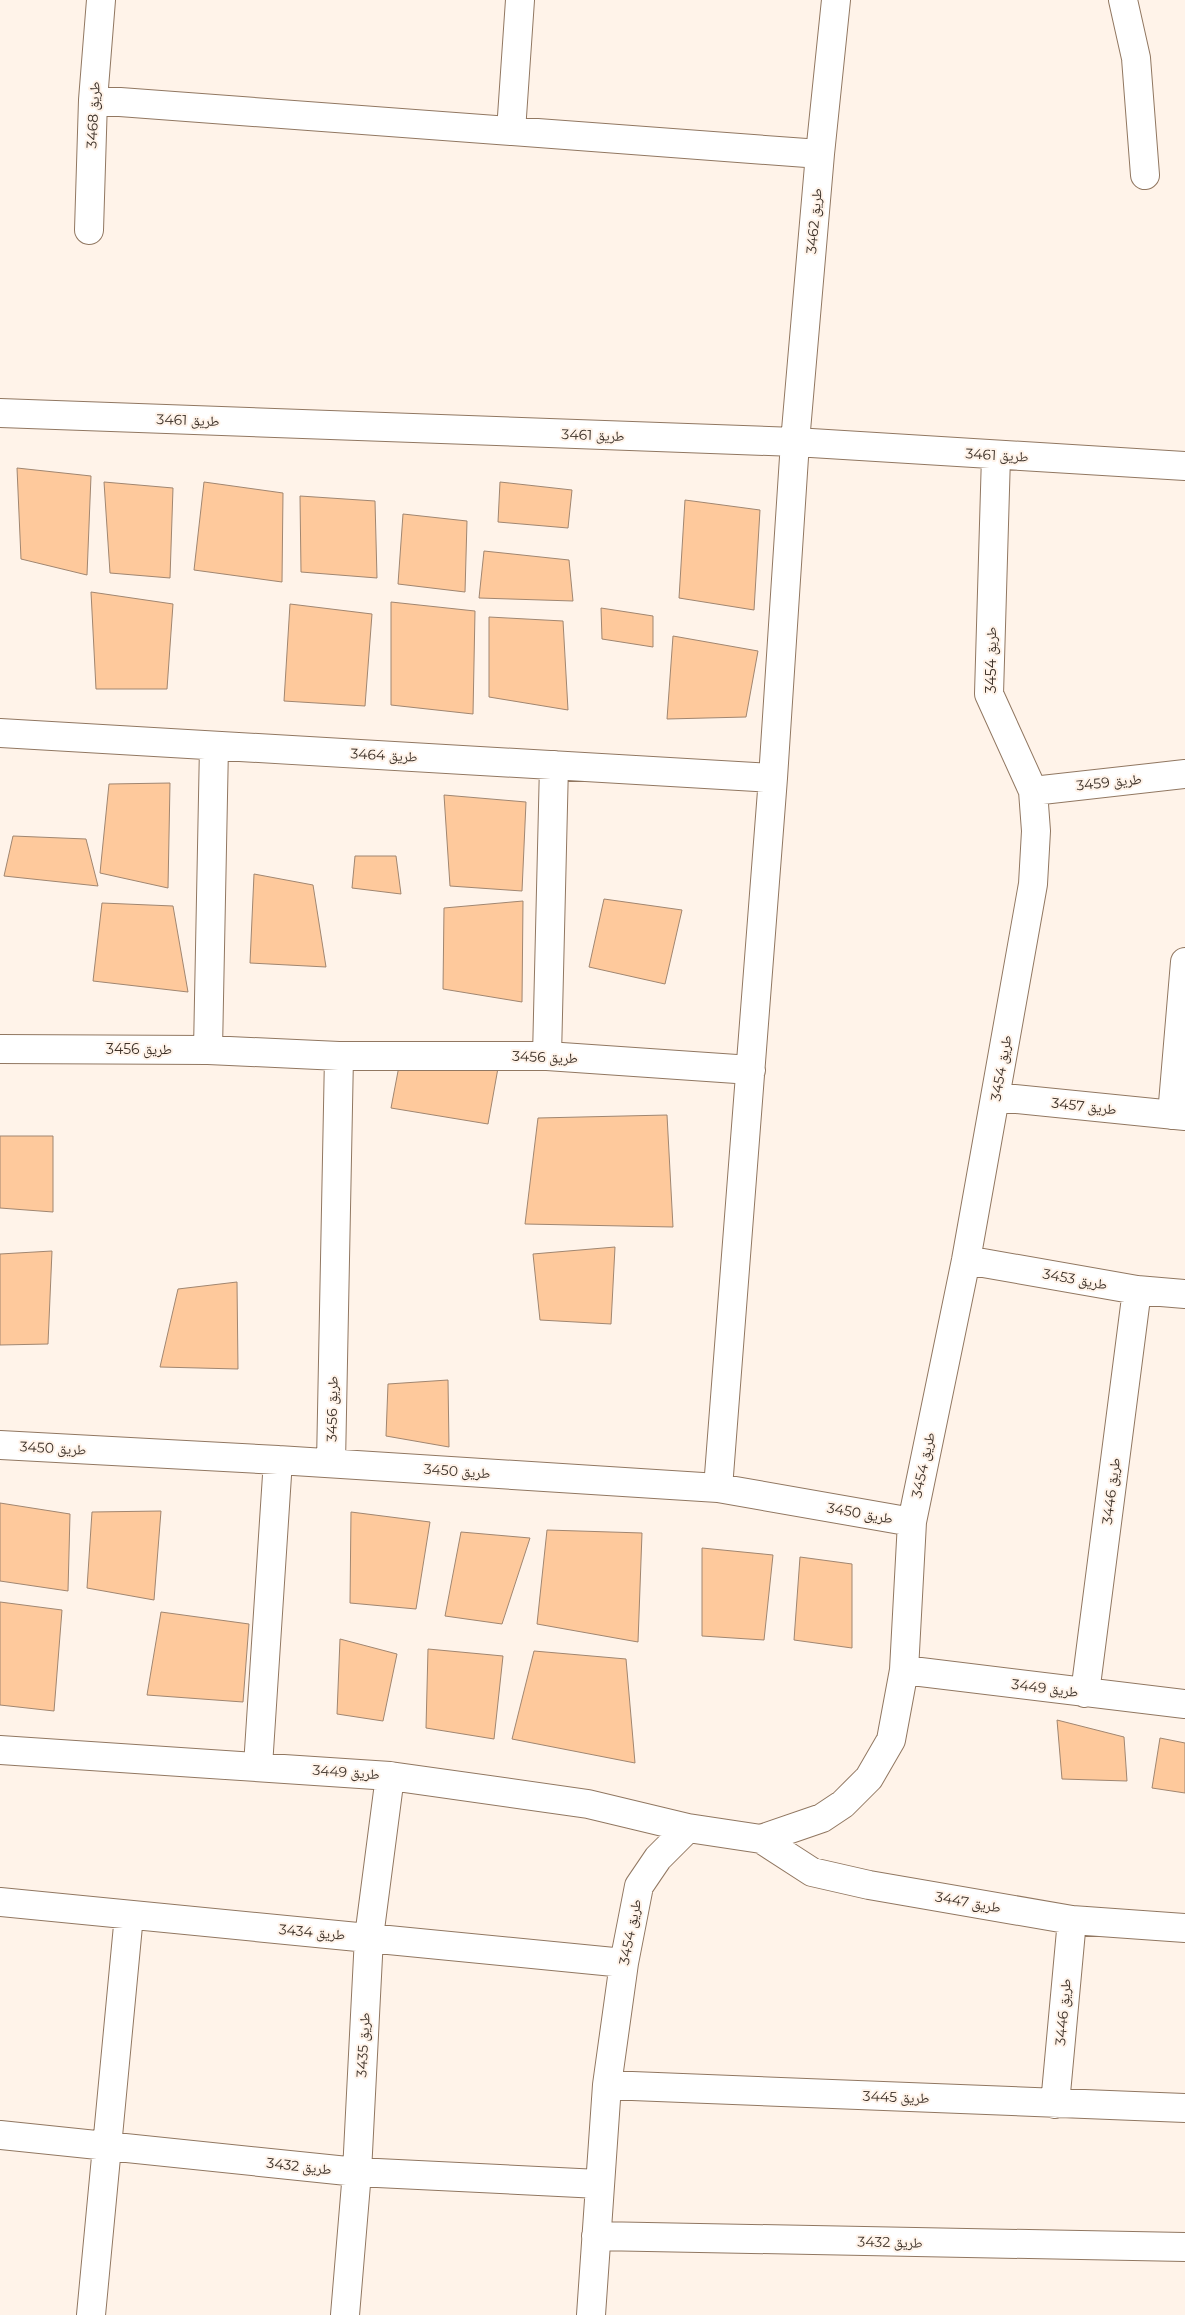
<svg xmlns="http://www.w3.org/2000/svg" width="1185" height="2315" font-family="Montserrat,'Noto Naskh Arabic',sans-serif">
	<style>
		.building { fill: #fec99c; stroke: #a18670 }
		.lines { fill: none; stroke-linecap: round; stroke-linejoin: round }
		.minor-casing { stroke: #917761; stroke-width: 30 }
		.minor { stroke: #fff; stroke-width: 28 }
		.labels { text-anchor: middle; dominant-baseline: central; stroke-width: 4; stroke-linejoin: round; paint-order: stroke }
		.street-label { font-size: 14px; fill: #3d3128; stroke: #fff3e9 }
	</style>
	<rect width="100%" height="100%" fill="#fff3e9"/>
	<path class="building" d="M 17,468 L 91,476 L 87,575 L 21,559 Z
		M 104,482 L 173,488 L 170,578 L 110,573 Z
		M 204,482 L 283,493 L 282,582 L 194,570 Z
		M 500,482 L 572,490 L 568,528 L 498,522 Z
		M 300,496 L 375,501 L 377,578 L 301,572 Z
		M 685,500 L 760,510 L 754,610 L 679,598 Z
		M 403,514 L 467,521 L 465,592 L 398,584 Z
		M 484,551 L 569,560 L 573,601 L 479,598 Z
		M 91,592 L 173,604 L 167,689 L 96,689 Z
		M 391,602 L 475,611 L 473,714 L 391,705 Z
		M 290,604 L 372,614 L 365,706 L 284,701 Z
		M 601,608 L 653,616 L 653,647 L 602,639 Z
		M 489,617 L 563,621 L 568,710 L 489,697 Z
		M 673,636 L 758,651 L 746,717 L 667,719 Z
		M 170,783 L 168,888 L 100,873 L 109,784 Z
		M 444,795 L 526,802 L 522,891 L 450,886 Z
		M 13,836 L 86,839 L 98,886 L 4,876 Z
		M 355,856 L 396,856 L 401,894 L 352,888 Z
		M 254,874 L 313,885 L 326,967 L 250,963 Z
		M 604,899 L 682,910 L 665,984 L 589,967 Z
		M 523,901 L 522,1002 L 443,989 L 444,908 Z
		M 102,903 L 173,906 L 188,992 L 93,981 Z
		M 399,1066 L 498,1068 L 488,1124 L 391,1108 Z
		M 667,1115 L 673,1227 L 525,1224 L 538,1118 Z
		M 0,1136 L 53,1136 L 53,1212 L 0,1208 Z
		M 615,1247 L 611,1324 L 540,1320 L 533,1254 Z
		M 52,1251 L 48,1344 L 0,1345 L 0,1254 Z
		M 237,1282 L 238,1369 L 160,1367 L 178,1289 Z
		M 448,1380 L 449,1447 L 386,1436 L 388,1384 Z
		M 0,1503 L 70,1514 L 68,1591 L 0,1581 Z
		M 161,1511 L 154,1600 L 87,1588 L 92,1512 Z
		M 351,1512 L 430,1522 L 416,1609 L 350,1603 Z
		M 547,1530 L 642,1533 L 638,1642 L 537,1624 Z
		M 461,1532 L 530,1538 L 502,1624 L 445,1616 Z
		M 702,1548 L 773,1555 L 764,1640 L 702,1636 Z
		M 800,1557 L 852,1564 L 852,1648 L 794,1640 Z
		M 0,1602 L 62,1610 L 54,1711 L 0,1705 Z
		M 161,1612 L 249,1624 L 243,1702 L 147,1695 Z
		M 340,1639 L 397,1654 L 383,1721 L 337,1714 Z
		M 428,1649 L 503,1656 L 494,1739 L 426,1728 Z
		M 534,1651 L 626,1659 L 635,1763 L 512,1739 Z
		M 1057,1720 L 1124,1737 L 1127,1781 L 1062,1779 Z
		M 1160,1738 L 1185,1743 L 1185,1793 L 1152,1788 Z"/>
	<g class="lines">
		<defs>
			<path id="minor" d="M 1123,0 L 1136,58 L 1145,175
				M 93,100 L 820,154
				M 511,131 L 520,0
				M 89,230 L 93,100 L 101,0
				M 0,413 L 795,442 L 1185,466
				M 0,733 L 773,778
				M 1033,791 L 1185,774
				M 0,1049 L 208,1050 L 339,1056 L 547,1056 L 751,1070
				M 208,1050 L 214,746
				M 547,1056 L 554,765
				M 996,1097 L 1185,1116
				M 1172,1115 L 1185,962
				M 966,1260 L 1137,1290 L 1185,1294
				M 0,1445 L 278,1460 L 718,1488 L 912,1522
				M 331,1463 L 339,1056
				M 718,1488 L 773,778 L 795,442 L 820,154 L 836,0
				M 904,1670 L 1185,1704
				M 1085,1693 L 1137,1290
				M 0,1750 L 390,1776 L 588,1804 L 688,1828
				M 258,1766 L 278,1460
				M 761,1839 L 812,1872 L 869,1885 L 1072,1920 L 1185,1928
				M 0,1902 L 624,1963
				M 607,2085 L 1185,2108
				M 1055,2104 L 1072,1920
				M 0,2135 L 357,2172 L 599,2184
				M 596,2236 L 1185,2247
				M 91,2315 L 129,1915
				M 345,2315 L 357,2172 L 369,1937 L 390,1776
				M 591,2315 L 607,2085 L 624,1963 L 639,1886 L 658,1858 L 688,1828 L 761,1839 L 822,1818 L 843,1804 L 869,1778 L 891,1740 L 904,1670 L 912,1522 L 966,1260 L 1033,884 L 1036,831 L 1033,791 L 989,694 L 996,456"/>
		</defs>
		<use href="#minor" class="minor-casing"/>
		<use href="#minor" class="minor"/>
	</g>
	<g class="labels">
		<g class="street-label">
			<text transform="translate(93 115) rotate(-87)">طريق 3468</text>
			<text transform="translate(814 221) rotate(-85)">طريق 3462</text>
			<text transform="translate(188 420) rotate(2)">طريق 3461</text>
			<text transform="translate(593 435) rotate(2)">طريق 3461</text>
			<text transform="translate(997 455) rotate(3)">طريق 3461</text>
			<text transform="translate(991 660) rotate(-90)">طريق 3454</text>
			<text transform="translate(384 755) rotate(3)">طريق 3464</text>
			<text transform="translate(1109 782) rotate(-6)">طريق 3459</text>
			<text x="139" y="1049">طريق 3456</text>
			<text transform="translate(545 1057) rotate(2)">طريق 3456</text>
			<text transform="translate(1001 1068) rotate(-80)">طريق 3454</text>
			<text transform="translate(1084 1106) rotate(6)">طريق 3457</text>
			<text transform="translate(1075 1279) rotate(10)">طريق 3453</text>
			<text transform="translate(332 1409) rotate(-89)">طريق 3456</text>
			<text transform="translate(53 1448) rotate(3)">طريق 3450</text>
			<text transform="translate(923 1465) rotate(-78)">طريق 3454</text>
			<text transform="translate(457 1471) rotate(4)">طريق 3450</text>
			<text transform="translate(1111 1491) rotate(-83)">طريق 3446</text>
			<text transform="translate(860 1513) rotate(10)">طريق 3450</text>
			<text transform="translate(1045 1688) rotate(7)">طريق 3449</text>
			<text transform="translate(346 1772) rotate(4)">طريق 3449</text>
			<text transform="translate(968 1902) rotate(10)">طريق 3447</text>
			<text transform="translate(312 1932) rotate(5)">طريق 3434</text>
			<text transform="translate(630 1932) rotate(-79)">طريق 3454</text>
			<text transform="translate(1063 2012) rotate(-85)">طريق 3446</text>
			<text transform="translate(363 2045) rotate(-87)">طريق 3435</text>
			<text transform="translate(896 2097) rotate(2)">طريق 3445</text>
			<text transform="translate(299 2166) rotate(6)">طريق 3432</text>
			<text transform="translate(890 2242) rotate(1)">طريق 3432</text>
		</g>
	</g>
</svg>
